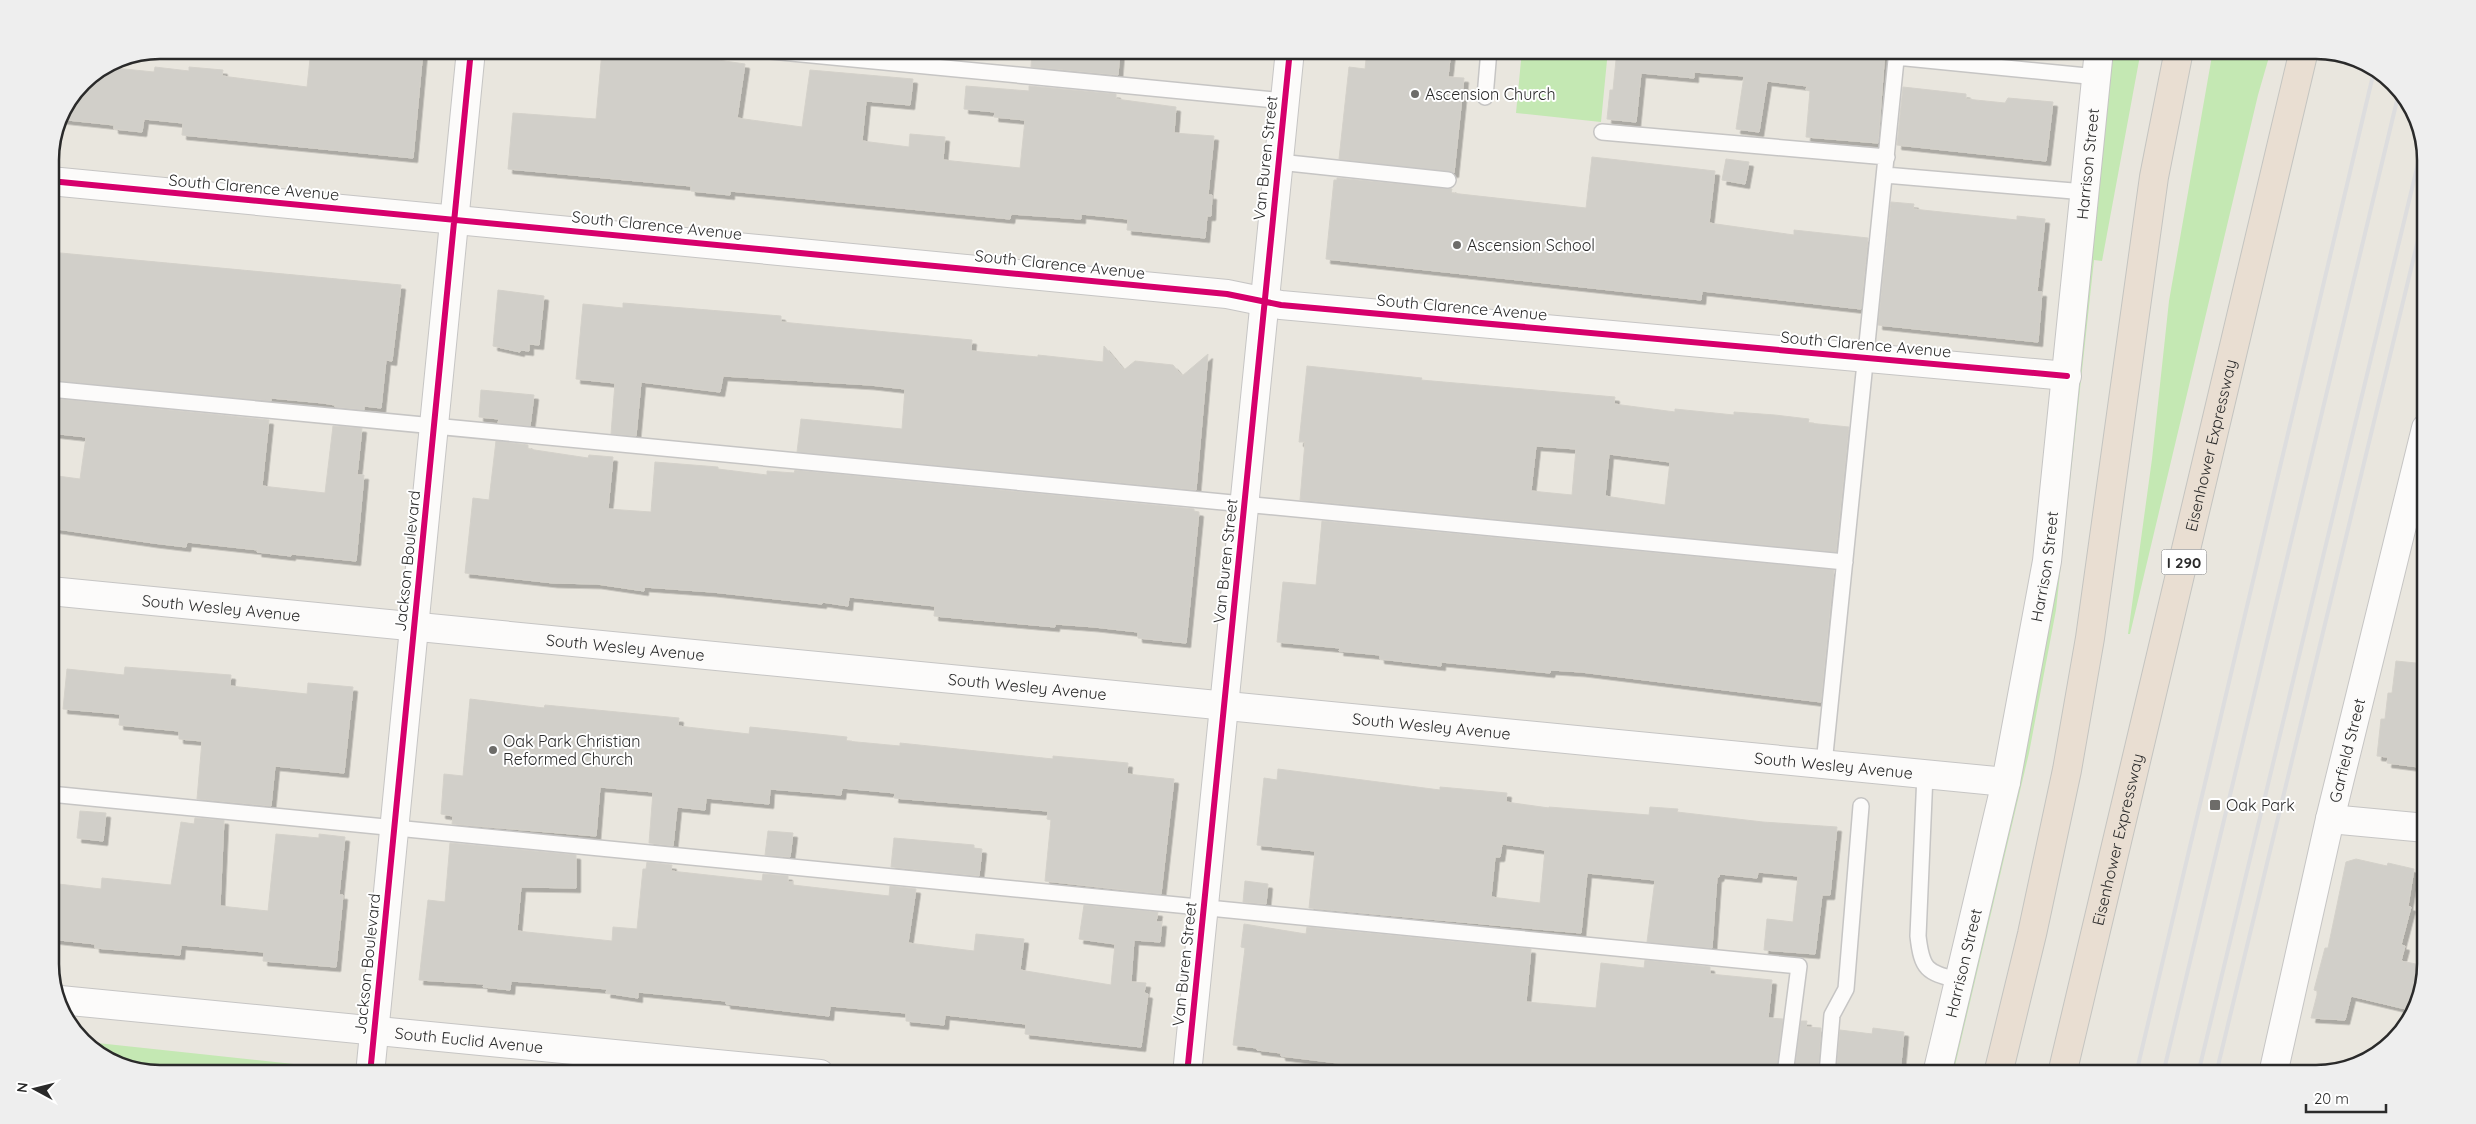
<svg xmlns="http://www.w3.org/2000/svg" width="2476" height="1124" font-family="Quicksand,sans-serif">
	<style>
		.green { fill: #c4e8b3 }
		.building { fill: #d1cfc9; stroke: #d4d1ca; fill-rule: evenodd; filter: url(#shadow) }
		.lines { fill: none; stroke-linecap: round; stroke-linejoin: round }
		.service-casing { stroke: #c6c5c4; stroke-width: 18 }
		.minor-casing { stroke: #c6c5c4; stroke-width: 30 }
		.tertiary-casing { stroke: #c6c5c4; stroke-width: 30 }
		.motorway-casing { stroke: #c4c4c0; stroke-width: 30 }
		.service { stroke: #fcfbfa; stroke-width: 15 }
		.minor { stroke: #fcfbfa; stroke-width: 28 }
		.tertiary { stroke: #fcfbfa; stroke-width: 28 }
		.motorway { stroke: #e9ded2; stroke-width: 28 }
		.rail { stroke: #ddddde; stroke-width: 4 }
		.cycleway-casing { stroke: #fff; stroke-width: 9 }
		.cycleway { stroke: #d6006c; stroke-width: 6 }
		.poi-dot { fill: #6d6c69; stroke: #fff; stroke-width: 2 }
		.labels { text-anchor: middle; dominant-baseline: central; stroke-width: 4; stroke-linejoin: round; paint-order: stroke }
		.shield { fill: #fff; stroke: #6a6a6a; stroke-width: 1 }
		.shield-label { font-size: 15px; font-weight: bold; fill: #2a2a2a }
		.poi-label { font-size: 16px; fill: #2a2a2a; stroke: #fff; text-anchor: start }
		.street-label { font-size: 16px; fill: #2a2a2a; stroke: #fff }
		.rim { fill: none; stroke: #2a2a2a; stroke-width: 2.5 }
	</style>
	<defs>
		<filter id="shadow"><feDropShadow dx="4.5" dy="4.5" stdDeviation="0" flood-color="#0004"/></filter>
	</defs>
	<rect width="100%" height="100%" fill="#e9e6de"/>
	<path class="green" d="M 1522,50 L 1608,50 L 1601,122 L 1516,113 Z
		M 2109,50 L 2141,50 L 2102,261 L 2094,260 L 2056,610 L 2029,753 L 1953,1074 L 1950,1074 L 2021,776 L 2053,600 Z
		M 2213,50 L 2271,50 L 2258,95 L 2130,634 L 2128,634 L 2152,459 L 2169,301 Z
		M 88,1042 L 331,1068 L 331,1074 L 159,1074 L 117,1066 Z"/>
	<path class="building" d="M 311,50 L 423,50 L 413,158 L 182,135 L 183,123 L 144,119 L 142,132 L 114,129 L 114,125 L 58,119 L 82,82 L 105,67 L 154,72 L 155,67 L 189,71 L 189,67 L 223,70 L 222,76 L 307,87 Z
		M 1032,50 L 1120,50 L 1118,75 L 1031,67 Z
		M 1367,50 L 1451,50 L 1448,77 L 1464,78 L 1454,173 L 1339,159 L 1349,67 L 1365,69 Z
		M 1617,50 L 1885,50 L 1878,143 L 1806,137 L 1810,91 L 1806,90 L 1807,86 L 1767,81 L 1759,132 L 1736,129 L 1744,76 L 1694,72 L 1694,78 L 1641,73 L 1636,122 L 1607,119 L 1610,90 L 1613,90 Z
		M 602,51 L 698,59 L 698,57 L 745,64 L 737,118 L 802,127 L 810,70 L 913,79 L 910,105 L 866,101 L 862,141 L 909,147 L 910,134 L 945,137 L 943,160 L 1020,168 L 1025,120 L 994,117 L 995,112 L 964,109 L 966,86 L 1029,91 L 1029,86 L 1116,94 L 1116,99 L 1176,107 L 1174,133 L 1214,136 L 1208,195 L 1212,195 L 1211,216 L 1207,216 L 1205,238 L 1127,230 L 1128,219 L 1081,214 L 1081,219 L 1011,214 L 1010,219 L 730,191 L 730,195 L 691,191 L 691,186 L 508,169 L 513,113 L 596,119 Z
		M 1903,87 L 1966,94 L 1966,99 L 2005,103 L 2008,98 L 2053,102 L 2046,161 L 1897,145 Z
		M 1592,157 L 1715,171 L 1709,223 L 1794,235 L 1794,230 L 1868,238 L 1861,309 L 1702,291 L 1701,300 L 1326,259 L 1334,180 L 1337,180 L 1337,178 L 1452,189 L 1451,193 L 1586,208 Z
		M 1726,159 L 1749,162 L 1745,184 L 1722,180 Z
		M 1891,202 L 1914,204 L 1913,209 L 2017,220 L 2017,216 L 2045,219 L 2037,292 L 2042,292 L 2038,342 L 1878,325 Z
		M 50,252 L 401,285 L 392,361 L 386,360 L 381,408 L 364,406 L 364,410 L 335,407 L 335,405 L 323,403 L 271,398 L 271,401 L 50,380 Z
		M 498,290 L 544,296 L 539,345 L 529,344 L 529,351 L 520,350 L 520,352 L 493,346 Z
		M 623,303 L 781,316 L 781,322 L 972,340 L 971,351 L 1038,357 L 1038,355 L 1103,362 L 1104,346 L 1124,370 L 1135,361 L 1173,365 L 1182,376 L 1208,354 L 1196,490 L 797,452 L 801,419 L 902,429 L 905,389 L 870,385 L 723,376 L 720,392 L 641,382 L 636,436 L 611,434 L 615,383 L 576,379 L 583,304 L 623,308 Z
		M 1307,366 L 1422,378 L 1421,380 L 1615,397 L 1614,404 L 1675,412 L 1675,409 L 1734,415 L 1734,412 L 1775,415 L 1809,419 L 1808,423 L 1849,427 L 1836,552 L 1300,500 L 1305,442 L 1299,442 ZM 1536,446 L 1576,449 L 1572,495 L 1531,491 ZM 1609,454 L 1670,462 L 1665,505 L 1605,496 Z
		M 481,390 L 534,395 L 530,426 L 498,423 L 499,419 L 479,417 Z
		M 50,398 L 269,420 L 262,486 L 325,493 L 333,426 L 362,428 L 357,475 L 364,475 L 356,561 L 291,554 L 291,556 L 257,552 L 258,550 L 187,542 L 186,547 L 153,543 L 50,528 L 50,475 L 80,479 L 86,437 L 50,433 Z
		M 496,441 L 528,445 L 528,449 L 588,458 L 589,455 L 613,457 L 608,509 L 651,512 L 655,462 L 718,467 L 718,469 L 767,475 L 767,471 L 794,473 L 795,470 L 1194,509 L 1194,511 L 1199,512 L 1186,643 L 1138,638 L 1138,632 L 1094,627 L 1055,624 L 1055,627 L 934,616 L 935,606 L 849,597 L 848,606 L 822,602 L 822,604 L 712,592 L 644,587 L 644,591 L 597,584 L 553,583 L 465,573 L 473,498 L 489,500 Z
		M 1322,521 L 1834,570 L 1821,702 L 1581,672 L 1551,670 L 1550,673 L 1441,662 L 1441,666 L 1380,659 L 1380,655 L 1339,651 L 1340,648 L 1277,642 L 1283,582 L 1316,585 Z
		M 2396,661 L 2426,664 L 2426,768 L 2387,763 L 2388,757 L 2377,756 L 2381,719 L 2385,719 L 2388,693 L 2392,693 Z
		M 125,667 L 231,675 L 230,686 L 307,694 L 308,683 L 353,687 L 344,773 L 275,766 L 271,806 L 197,799 L 202,741 L 179,739 L 179,731 L 119,725 L 120,714 L 63,709 L 67,669 L 124,675 Z
		M 470,699 L 544,708 L 545,705 L 679,718 L 678,726 L 749,734 L 750,727 L 847,737 L 846,741 L 900,746 L 900,743 L 1053,759 L 1053,756 L 1128,763 L 1127,774 L 1174,779 L 1161,894 L 1045,881 L 1051,820 L 1047,819 L 1048,811 L 894,798 L 895,793 L 842,788 L 841,795 L 770,789 L 769,804 L 706,798 L 705,810 L 677,807 L 673,846 L 649,843 L 653,792 L 600,787 L 596,836 L 452,824 L 453,816 L 441,814 L 444,774 L 463,776 Z
		M 1278,769 L 1440,790 L 1440,787 L 1507,793 L 1506,802 L 1549,808 L 1549,807 L 1649,815 L 1650,807 L 1678,809 L 1677,812 L 1763,822 L 1837,827 L 1830,895 L 1822,895 L 1815,954 L 1764,950 L 1767,919 L 1793,922 L 1798,876 L 1758,872 L 1757,878 L 1720,874 L 1719,877 L 1717,877 L 1712,948 L 1647,942 L 1655,880 L 1587,873 L 1581,933 L 1309,908 L 1315,851 L 1257,845 L 1264,778 L 1277,780 ZM 1502,844 L 1545,850 L 1540,903 L 1491,897 L 1495,857 L 1500,857 Z
		M 80,811 L 106,813 L 103,841 L 77,838 Z
		M 195,818 L 224,820 L 220,906 L 268,911 L 276,834 L 319,838 L 319,834 L 345,837 L 339,895 L 343,895 L 336,967 L 263,961 L 264,952 L 181,945 L 180,955 L 95,948 L 95,944 L 50,939 L 50,883 L 101,889 L 102,878 L 171,885 L 181,822 L 194,824 Z
		M 768,831 L 793,833 L 790,857 L 765,855 Z
		M 894,838 L 974,845 L 974,848 L 982,849 L 979,876 L 891,867 Z
		M 450,843 L 576,855 L 576,888 L 521,887 L 517,931 L 612,941 L 613,927 L 637,929 L 643,869 L 646,869 L 647,862 L 672,865 L 671,871 L 762,881 L 763,874 L 788,876 L 788,882 L 793,882 L 793,885 L 889,896 L 890,886 L 916,889 L 908,943 L 974,951 L 976,934 L 1024,939 L 1020,970 L 1111,985 L 1115,944 L 1079,939 L 1084,905 L 1158,912 L 1156,922 L 1162,922 L 1160,942 L 1134,940 L 1131,982 L 1146,983 L 1144,993 L 1148,994 L 1141,1047 L 1025,1034 L 1026,1024 L 945,1015 L 944,1025 L 906,1021 L 906,1013 L 830,1006 L 829,1016 L 726,1004 L 726,1001 L 638,992 L 638,998 L 606,993 L 607,989 L 538,983 L 511,981 L 510,990 L 483,987 L 484,984 L 419,980 L 428,900 L 445,902 Z
		M 2356,859 L 2387,866 L 2388,863 L 2414,869 L 2408,906 L 2411,907 L 2401,945 L 2405,946 L 2401,961 L 2426,966 L 2418,1007 L 2414,1011 L 2351,996 L 2345,1020 L 2311,1018 L 2317,995 L 2317,991 L 2314,990 L 2325,948 L 2328,948 L 2346,862 Z
		M 1245,881 L 1268,884 L 1266,904 L 1243,902 Z
		M 1244,924 L 1306,934 L 1307,927 L 1531,949 L 1526,1002 L 1596,1008 L 1601,963 L 1644,968 L 1645,960 L 1710,967 L 1710,974 L 1772,980 L 1768,1018 L 1783,1019 L 1776,1074 L 1426,1074 L 1281,1056 L 1281,1053 L 1257,1050 L 1257,1048 L 1233,1045 L 1245,948 L 1241,947 Z
		M 1801,1021 L 1807,1021 L 1806,1027 L 1821,1028 L 1818,1074 L 1794,1074 Z
		M 1873,1028 L 1904,1032 L 1900,1074 L 1836,1074 L 1840,1030 L 1872,1034 Z"/>
	<g class="lines">
		<defs>
			<path id="service" d="M 760,50 L 1285,101
				M 1896,57 L 2097,77
				M 1485,97 L 1489,50
				M 1602,132 L 1887,157
				M 1279,162 L 1448,180
				M 1885,175 L 2085,192
				M 50,389 L 1845,562
				M 1824,764 L 1897,50
				M 1925,774 L 1918,936 C 1922,972 1928,972 1960,981
				M 50,794 L 1799,966 L 1785,1074
				M 1827,1074 L 1832,1015 L 1846,989 L 1861,806"/>
			<g id="minor">
				<path d="M 50,181 L 1227,294 L 1281,305 L 2067,376"/>
				<path id="s1" d="M 50,591 L 2006,782"/>
				<path d="M 2330,819 L 2426,828"/>
				<path id="s2" d="M 60,1000 L 820,1074"/>
				<path d="M 1187,1074 L 1290,50"/>
				<path id="s3" d="M 1937,1074 L 2006,782 L 2047,561 L 2099,50"/>
			</g>
			<g id="tertiary">
				<path d="M 370,1074 L 471,50"/>
				<path id="s4" d="M 2273,1074 L 2330,819 L 2426,428"/>
			</g>
			<g id="motorway">
				<path d="M 1998,1074 L 2032,934 L 2067,770 L 2090,638 L 2154,177 L 2179,50"/>
				<path id="s5" d="M 2062,1074 L 2304,50"/>
			</g>
		</defs>
		<use href="#service" class="service-casing"/>
		<use href="#minor" class="minor-casing"/>
		<use href="#tertiary" class="tertiary-casing"/>
		<use href="#motorway" class="motorway-casing"/>
		<use href="#service" class="service"/>
		<use href="#minor" class="minor"/>
		<use href="#tertiary" class="tertiary"/>
		<use href="#motorway" class="motorway"/>
		<path class="rail" d="M 2136,1074 L 2374,71
			M 2163,1074 L 2399,92
			M 2198,1074 L 2423,143
			M 2216,1074 L 2426,207"/>
		<defs>
			<path id="cycleway" d="M 50,181 L 1227,294 L 1281,305 L 2067,376
				M 370,1074 L 471,50
				M 1187,1074 L 1290,50"/>
		</defs>
		<use href="#cycleway" class="cycleway-casing"/>
		<use href="#cycleway" class="cycleway"/>
	</g>
	<g class="poi-dot">
		<circle cx="1415" cy="94" r="5"/>
		<circle cx="1457" cy="245" r="5"/>
		<circle cx="493" cy="750" r="5"/>
		<rect x="2209" y="799" width="12" height="12" rx="2.5"/>
	</g>
	<g class="labels">
		<rect class="shield" x="2161.5" y="549.5" width="45" height="25" rx="4"/>
		<g class="shield-label">
			<text x="2184" y="562">I 290</text>
		</g>
		<g class="poi-label">
			<text x="1425" y="94">Ascension Church</text>
			<text x="1467" y="245">Ascension School</text>
			<text x="503" y="741">Oak Park Christian<tspan x="503" dy="18">Reformed Church</tspan></text>
			<text x="2226" y="805">Oak Park</text>
		</g>
		<g class="street-label">
			<text transform="translate(1265 158) rotate(-84)">Van Buren Street</text>
			<text stroke="none"><textPath href="#s3" startOffset="924">Harrison Street</textPath></text>
			<text transform="translate(254 187) rotate(5)">South Clarence Avenue</text>
			<text transform="translate(657 225) rotate(6)">South Clarence Avenue</text>
			<text transform="translate(1060 264) rotate(6)">South Clarence Avenue</text>
			<text transform="translate(1462 307) rotate(5)">South Clarence Avenue</text>
			<text transform="translate(1866 344) rotate(5)">South Clarence Avenue</text>
			<text stroke="none"><textPath href="#s5" startOffset="646">Eisenhower Expressway</textPath></text>
			<text transform="translate(407 561) rotate(-84)">Jackson Boulevard</text>
			<text transform="translate(1225 561) rotate(-84)">Van Buren Street</text>
			<text stroke="none"><textPath href="#s3" startOffset="519">Harrison Street</textPath></text>
			<text stroke="none"><textPath href="#s1" startOffset="172">South Wesley Avenue</textPath></text>
			<text stroke="none"><textPath href="#s1" startOffset="578">South Wesley Avenue</textPath></text>
			<text stroke="none"><textPath href="#s1" startOffset="982">South Wesley Avenue</textPath></text>
			<text stroke="none"><textPath href="#s1" startOffset="1388">South Wesley Avenue</textPath></text>
			<text stroke="none"><textPath href="#s4" startOffset="332">Garfield Street</textPath></text>
			<text stroke="none"><textPath href="#s1" startOffset="1792">South Wesley Avenue</textPath></text>
			<text stroke="none"><textPath href="#s5" startOffset="241">Eisenhower Expressway</textPath></text>
			<text stroke="none"><textPath href="#s3" startOffset="114">Harrison Street</textPath></text>
			<text transform="translate(367 964) rotate(-84)">Jackson Boulevard</text>
			<text transform="translate(1184 964) rotate(-84)">Van Buren Street</text>
			<text stroke="none"><textPath href="#s2" startOffset="411">South Euclid Avenue</textPath></text>
		</g>
	</g>
	<path d="M0 0H2476V1124H0ZM160 59H2316A101 101 0 0 1 2417 160V964A101 101 0 0 1 2316 1065H160A101 101 0 0 1 59 964V160A101 101 0 0 1 160 59Z" fill="#eee" fill-rule="evenodd"/>
	<path class="rim" d="M160 59H2316A101 101 0 0 1 2417 160V964A101 101 0 0 1 2316 1065H160A101 101 0 0 1 59 964V160A101 101 0 0 1 160 59Z"/>
	<g transform="translate(35 1089) rotate(277)" stroke="#ffffff" stroke-width="4" paint-order="stroke">
	<path d="M0-4L9 19L0 12L-9 19Z" fill="#2a2a2a"/>
	<text y="-8" font-size="14" font-weight="bold" text-anchor="middle" fill="#2a2a2a">N</text>
	</g>
	<path d="M2306 1104v8h80v-8" fill="none" stroke="#2a2a2a" stroke-width="2.5"/>
	<text x="2314" y="1104" font-size="15" fill="#2a2a2a" stroke="#ffffff" stroke-width="4" paint-order="stroke">20 m</text>
</svg>
